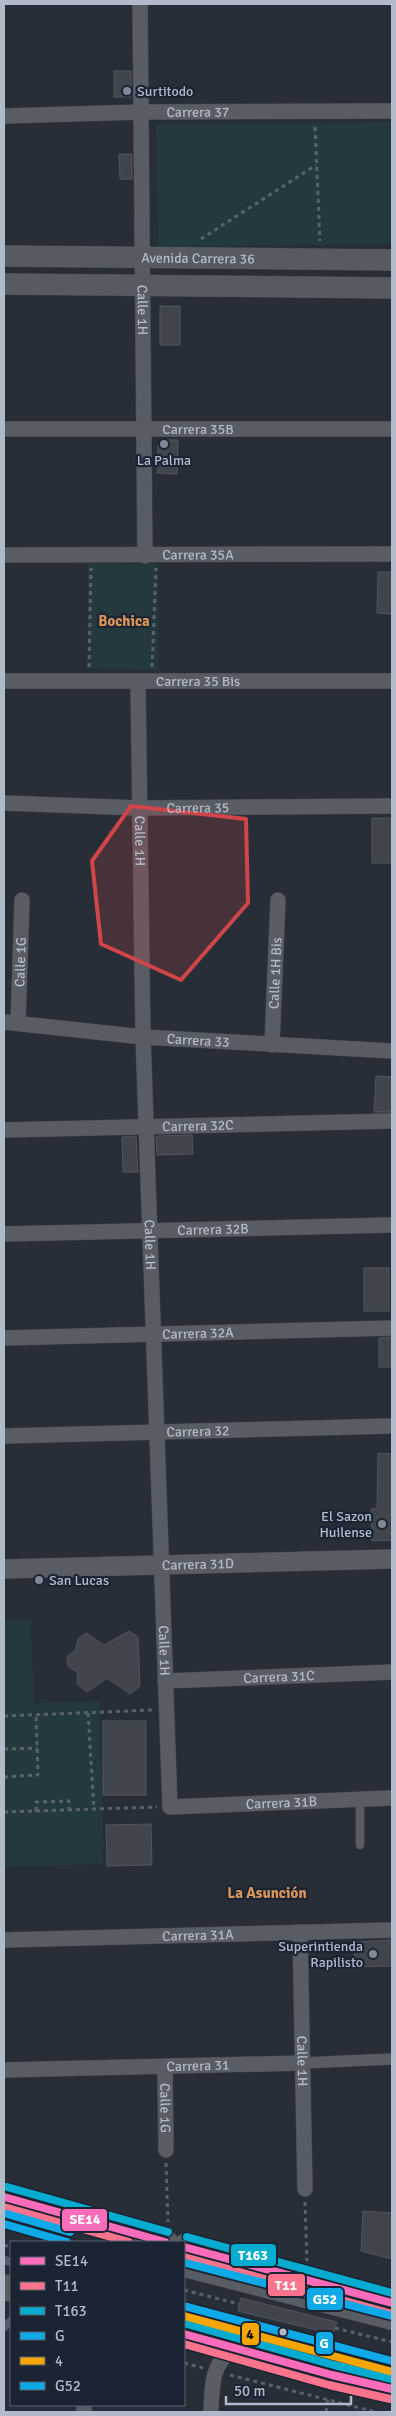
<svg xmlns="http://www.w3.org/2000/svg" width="396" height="2416" font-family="Signika,sans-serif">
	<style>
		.green { fill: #24393d }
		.building { fill: #3f444d; stroke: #4f565f }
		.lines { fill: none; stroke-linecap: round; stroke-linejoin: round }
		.service-casing { stroke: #444950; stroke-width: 9 }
		.pedestrian-casing { stroke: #444950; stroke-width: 12 }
		.minor-casing { stroke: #444950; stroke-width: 16 }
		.tertiary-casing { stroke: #444950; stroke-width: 20 }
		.secondary-casing { stroke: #444950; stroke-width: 22 }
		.trunk-casing { stroke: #444a53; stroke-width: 26 }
		.path { stroke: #5b6168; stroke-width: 3; stroke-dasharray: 4 4; stroke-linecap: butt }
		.service { stroke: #585c64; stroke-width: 8 }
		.pedestrian { stroke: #585c64; stroke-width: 11 }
		.minor { stroke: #585c64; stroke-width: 15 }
		.tertiary { stroke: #585c64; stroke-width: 19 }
		.secondary { stroke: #565b63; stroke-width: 21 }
		.trunk { stroke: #595d62; stroke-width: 25 }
		.bus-1-casing { stroke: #1b2432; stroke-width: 11 }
		.bus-2-casing { stroke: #1b2432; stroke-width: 11 }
		.bus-3-casing { stroke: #1b2432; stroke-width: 11 }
		.bus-4-casing { stroke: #1b2432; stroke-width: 11 }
		.bus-5-casing { stroke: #1b2432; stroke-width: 11 }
		.bus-6-casing { stroke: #1b2432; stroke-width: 11 }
		.bus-1 { stroke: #fb6dba; stroke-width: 8 }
		.bus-2 { stroke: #fc738d; stroke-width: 8 }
		.bus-3 { stroke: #06acd0; stroke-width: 8 }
		.bus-4 { stroke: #0ea9e6; stroke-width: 8 }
		.bus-5 { stroke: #f7a600; stroke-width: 8 }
		.bus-6 { stroke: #0ea9e6; stroke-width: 8 }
		.marked { fill: #cf4548; fill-opacity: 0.2; stroke: #cf4548; stroke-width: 4; stroke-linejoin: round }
		.poi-dot { fill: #818996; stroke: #1b2432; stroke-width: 2 }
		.bus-dot { fill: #b1bac9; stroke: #1b2432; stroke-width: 2 }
		.labels { text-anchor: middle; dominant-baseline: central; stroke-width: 4.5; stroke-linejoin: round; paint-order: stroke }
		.poi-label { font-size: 14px; fill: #b1bac9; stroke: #1b2432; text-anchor: start }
		.street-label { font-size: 14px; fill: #b1bac9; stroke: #1b2432 }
		.neighbourhood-label { font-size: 15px; font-weight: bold; fill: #db945a; stroke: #1b2432 }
		.line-badge { stroke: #1b2432; stroke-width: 2 }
		.badge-label { font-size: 14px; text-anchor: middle; font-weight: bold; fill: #fff }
		.pale-badge-label { font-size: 14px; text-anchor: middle; font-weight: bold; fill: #111 }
	</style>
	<rect width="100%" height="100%" fill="#272e37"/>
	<path class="green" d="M 392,122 L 392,244 L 158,247 L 156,125 Z
		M 88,564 L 158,564 L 158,670 L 87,669 Z
		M 31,1620 L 34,1703 L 99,1701 L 104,1864 L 4,1867 L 4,1621 Z"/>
	<path class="building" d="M 114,71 L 131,71 L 131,97 L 114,97 Z
		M 119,154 L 132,154 L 132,179 L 120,179 Z
		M 160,306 L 180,306 L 180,345 L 160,345 Z
		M 165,440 L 178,440 L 177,474 L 157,473 L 158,445 Z
		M 378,572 L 392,572 L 392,614 L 377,613 Z
		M 372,818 L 392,818 L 392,863 L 372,863 Z
		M 376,1076 L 392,1077 L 392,1112 L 374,1112 Z
		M 192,1135 L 193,1154 L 157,1155 L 156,1137 L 158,1136 Z
		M 136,1136 L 138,1172 L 123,1172 L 122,1137 Z
		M 364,1268 L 389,1268 L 389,1311 L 364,1311 Z
		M 392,1337 L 392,1367 L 379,1367 L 379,1338 Z
		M 378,1453 L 392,1454 L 392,1540 L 372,1541 L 371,1509 L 377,1508 Z
		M 129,1631 L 138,1637 L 140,1686 L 130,1694 L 107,1678 L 87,1692 L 77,1684 L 78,1673 L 68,1666 L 67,1657 L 76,1649 L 78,1639 L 86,1633 L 104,1645 Z
		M 103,1721 L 146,1721 L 146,1795 L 103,1795 Z
		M 151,1824 L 152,1865 L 107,1866 L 106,1825 Z
		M 391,1940 L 392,1966 L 355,1967 L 354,1942 Z
		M 363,2211 L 392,2213 L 392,2259 L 361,2251 Z
		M 241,2298 L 337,2322 L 333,2334 L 238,2311 Z"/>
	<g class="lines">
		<defs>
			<path id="service" d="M 360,1845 L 360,1799
				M 4,2224 L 67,2242
				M 4,2260 L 11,2262
				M 184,2273 L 392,2326
				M 184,2306 L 392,2361
				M 4,2327 L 11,2321"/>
			<path id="pedestrian" d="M 302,2063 L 392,2059"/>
			<g id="minor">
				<path id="s1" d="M 140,4 L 145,556"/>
				<path id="s2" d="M 4,116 L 141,112 L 392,111"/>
				<path id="s3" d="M 4,429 L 392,429"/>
				<path id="s4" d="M 4,555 L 392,554"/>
				<path id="s5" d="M 4,681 L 392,681"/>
				<path id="s6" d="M 138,683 L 143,1037 L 170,1807 L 392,1798"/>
				<path id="s7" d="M 4,803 L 140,808 L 392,806"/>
				<path id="s8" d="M 4,1022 L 143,1037 L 392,1051"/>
				<path id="s9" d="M 18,1023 L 22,900"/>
				<path id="s10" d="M 272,1045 L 278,900"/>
				<path id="s11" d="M 4,1130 L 392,1121"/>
				<path id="s12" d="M 4,1234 L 392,1225"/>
				<path id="s13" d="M 4,1338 L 392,1328"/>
				<path id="s14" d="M 4,1436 L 392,1426"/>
				<path id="s15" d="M 165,1681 L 392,1672"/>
				<path id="s16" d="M 300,1932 L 305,2189"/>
				<path id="s17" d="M 4,1940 L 392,1930"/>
				<path id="s18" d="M 165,2067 L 166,2150"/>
				<path id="s19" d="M 4,2070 L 302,2063"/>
				<path d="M 84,2412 L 84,2405"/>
				<path d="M 211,2412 C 212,2386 211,2364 234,2348"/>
			</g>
			<g id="tertiary">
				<path id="s20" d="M 4,1569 L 392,1559"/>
			</g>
			<g id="secondary">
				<path id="s21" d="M 4,256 L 392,260"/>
				<path d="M 4,284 L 392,288"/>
			</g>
			<path id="trunk" d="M 4,2197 L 165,2242
				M 184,2247 L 392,2303
				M 4,2287 L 11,2289
				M 184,2334 L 332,2375 L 392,2389"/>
		</defs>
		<use href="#service" class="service-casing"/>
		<use href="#pedestrian" class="pedestrian-casing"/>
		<use href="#minor" class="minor-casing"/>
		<use href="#tertiary" class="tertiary-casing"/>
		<use href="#secondary" class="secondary-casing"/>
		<use href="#trunk" class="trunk-casing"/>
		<path class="path" d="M 315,127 L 320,241
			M 201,239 L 316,165
			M 89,667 L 91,568
			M 152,667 L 156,568
			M 88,1713 L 94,1809
			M 4,1716 L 153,1710
			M 4,1749 L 37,1748
			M 4,1777 L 38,1775 L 36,1715
			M 36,1811 L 36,1802 L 69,1801 L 69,1810
			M 4,1812 L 157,1807
			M 166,2163 L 168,2222
			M 305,2202 L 307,2261
			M 4,2245 L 11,2247
			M 184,2290 L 239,2304
			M 335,2328 L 392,2342
			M 184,2363 L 203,2368
			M 230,2375 L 376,2412
			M 326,2412 L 328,2398"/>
		<use href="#service" class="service"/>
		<use href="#pedestrian" class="pedestrian"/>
		<use href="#minor" class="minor"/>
		<use href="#tertiary" class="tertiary"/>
		<use href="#secondary" class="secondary"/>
		<use href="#trunk" class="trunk"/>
		<defs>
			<path id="bus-1" d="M 4,2197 L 165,2242
				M 184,2247 L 392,2303
				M 184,2334 L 332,2375 L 392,2389"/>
			<path id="bus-2" d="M 4,2207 L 129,2242
				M 184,2257 L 389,2313
				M 184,2344 L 329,2385 L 390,2399"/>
			<path id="bus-3" d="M 7,2187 L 168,2232
				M 187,2237 L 392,2293
				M 187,2324 L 334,2365 L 392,2379"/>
			<path id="bus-4" d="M 4,2224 L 67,2242
				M 184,2306 L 392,2361"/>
			<path id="bus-5" d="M 184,2316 L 389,2371"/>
			<path id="bus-6" d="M 7,2214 L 70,2232
				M 186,2263 L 392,2316"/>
		</defs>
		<use href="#bus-1" class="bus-1-casing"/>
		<use href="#bus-2" class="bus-2-casing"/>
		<use href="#bus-3" class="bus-3-casing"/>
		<use href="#bus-4" class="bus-4-casing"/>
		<use href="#bus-5" class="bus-5-casing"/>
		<use href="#bus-6" class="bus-6-casing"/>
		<use href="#bus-1" class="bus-1"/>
		<use href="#bus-2" class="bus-2"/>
		<use href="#bus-3" class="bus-3"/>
		<use href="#bus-4" class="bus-4"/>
		<use href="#bus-5" class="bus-5"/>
		<use href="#bus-6" class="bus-6"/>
	</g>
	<path class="marked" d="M 131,806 L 246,819 L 248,903 L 181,980 L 101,944 L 92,861 Z"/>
	<g class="poi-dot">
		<circle cx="127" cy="91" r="5"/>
		<circle cx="164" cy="444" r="5"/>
		<circle cx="382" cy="1524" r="5"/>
		<circle cx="39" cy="1580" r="5"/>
		<circle cx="373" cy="1954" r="5"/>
	</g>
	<circle class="bus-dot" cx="283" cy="2332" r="4.5"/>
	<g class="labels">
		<g class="poi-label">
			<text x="137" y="91">Surtitodo</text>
			<text x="164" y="460" text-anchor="middle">La Palma</text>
			<text x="372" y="1516" text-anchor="end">El Sazon<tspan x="372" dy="16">Huilense</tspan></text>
			<text x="49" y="1580">San Lucas</text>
			<text x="363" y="1946" text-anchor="end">Superintienda<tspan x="363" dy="16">Rapilisto</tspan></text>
		</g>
		<g class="street-label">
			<text stroke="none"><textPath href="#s2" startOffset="194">Carrera 37</textPath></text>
			<text stroke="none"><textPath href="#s21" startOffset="194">Avenida Carrera 36</textPath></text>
			<text stroke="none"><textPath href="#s1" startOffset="306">Calle 1H</textPath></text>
			<text stroke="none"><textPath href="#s3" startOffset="194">Carrera 35B</textPath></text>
			<text stroke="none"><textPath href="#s4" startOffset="194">Carrera 35A</textPath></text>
			<text stroke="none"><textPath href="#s5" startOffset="194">Carrera 35 Bis</textPath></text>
			<text stroke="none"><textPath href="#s7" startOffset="194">Carrera 35</textPath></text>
			<text stroke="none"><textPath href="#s6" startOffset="158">Calle 1H</textPath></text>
			<text stroke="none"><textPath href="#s9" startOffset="61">Calle 1G</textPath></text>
			<text stroke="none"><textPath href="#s10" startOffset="72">Calle 1H Bis</textPath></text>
			<text stroke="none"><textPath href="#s8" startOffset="195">Carrera 33</textPath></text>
			<text stroke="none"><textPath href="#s11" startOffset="194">Carrera 32C</textPath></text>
			<text stroke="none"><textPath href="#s12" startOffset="209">Carrera 32B</textPath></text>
			<text stroke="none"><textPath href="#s6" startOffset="562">Calle 1H</textPath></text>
			<text stroke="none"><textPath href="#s13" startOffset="194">Carrera 32A</textPath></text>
			<text stroke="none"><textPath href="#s14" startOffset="194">Carrera 32</textPath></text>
			<text stroke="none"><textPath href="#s20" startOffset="194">Carrera 31D</textPath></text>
			<text stroke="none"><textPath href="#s6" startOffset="968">Calle 1H</textPath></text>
			<text stroke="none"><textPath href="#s15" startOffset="114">Carrera 31C</textPath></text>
			<text stroke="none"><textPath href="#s6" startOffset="1236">Carrera 31B</textPath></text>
			<text stroke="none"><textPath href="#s17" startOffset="194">Carrera 31A</textPath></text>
			<text stroke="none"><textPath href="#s16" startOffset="129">Calle 1H</textPath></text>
			<text stroke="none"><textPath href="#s19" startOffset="194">Carrera 31</textPath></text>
			<text stroke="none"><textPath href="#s18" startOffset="41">Calle 1G</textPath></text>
		</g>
		<g class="neighbourhood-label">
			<text x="124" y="621">Bochica</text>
			<text x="267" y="1893">La Asunción</text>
		</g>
	</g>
	<g class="line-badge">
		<rect x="61" y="2208" width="47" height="24" rx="5" fill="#fb6dba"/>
		<rect x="230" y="2243" width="47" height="24" rx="5" fill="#06acd0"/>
		<rect x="267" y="2273" width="39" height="24" rx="5" fill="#fc738d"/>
		<rect x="306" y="2287" width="38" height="24" rx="5" fill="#0ea9e6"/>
		<rect x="241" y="2322" width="19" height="24" rx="5" fill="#f7a600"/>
		<rect x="315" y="2331" width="19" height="24" rx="5" fill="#0ea9e6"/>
	</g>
	<g class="badge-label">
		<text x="85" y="2224">SE14</text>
		<text x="253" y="2260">T163</text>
		<text x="286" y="2290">T11</text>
		<text x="325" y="2304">G52</text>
		<text x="324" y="2348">G</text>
	</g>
	<g class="pale-badge-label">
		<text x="250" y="2339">4</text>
	</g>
	<rect width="396" height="2416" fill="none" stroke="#b1bac9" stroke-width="10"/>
	<rect x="10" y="2241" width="175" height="165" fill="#1b2432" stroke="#57606e"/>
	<rect x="20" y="2257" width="25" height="8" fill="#fb6dba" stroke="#57606e"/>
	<text x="55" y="2266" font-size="15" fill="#b1bac9">SE14</text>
	<rect x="20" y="2282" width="25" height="8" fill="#fc738d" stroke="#57606e"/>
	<text x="55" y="2291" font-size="15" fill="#b1bac9">T11</text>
	<rect x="20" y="2307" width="25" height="8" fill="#06acd0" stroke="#57606e"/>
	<text x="55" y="2316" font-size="15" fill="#b1bac9">T163</text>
	<rect x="20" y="2332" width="25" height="8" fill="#0ea9e6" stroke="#57606e"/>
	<text x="55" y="2341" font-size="15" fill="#b1bac9">G</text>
	<rect x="20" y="2357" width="25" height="8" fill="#f7a600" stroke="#57606e"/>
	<text x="55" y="2366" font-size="15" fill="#b1bac9">4</text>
	<rect x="20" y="2382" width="25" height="8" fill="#0ea9e6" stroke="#57606e"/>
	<text x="55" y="2391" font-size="15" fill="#b1bac9">G52</text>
	<path d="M226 2396v8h125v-8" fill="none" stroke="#b1bac9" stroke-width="2.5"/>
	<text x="234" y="2396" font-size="15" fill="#b1bac9" stroke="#1b2432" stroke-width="4" paint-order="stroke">50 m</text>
</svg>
